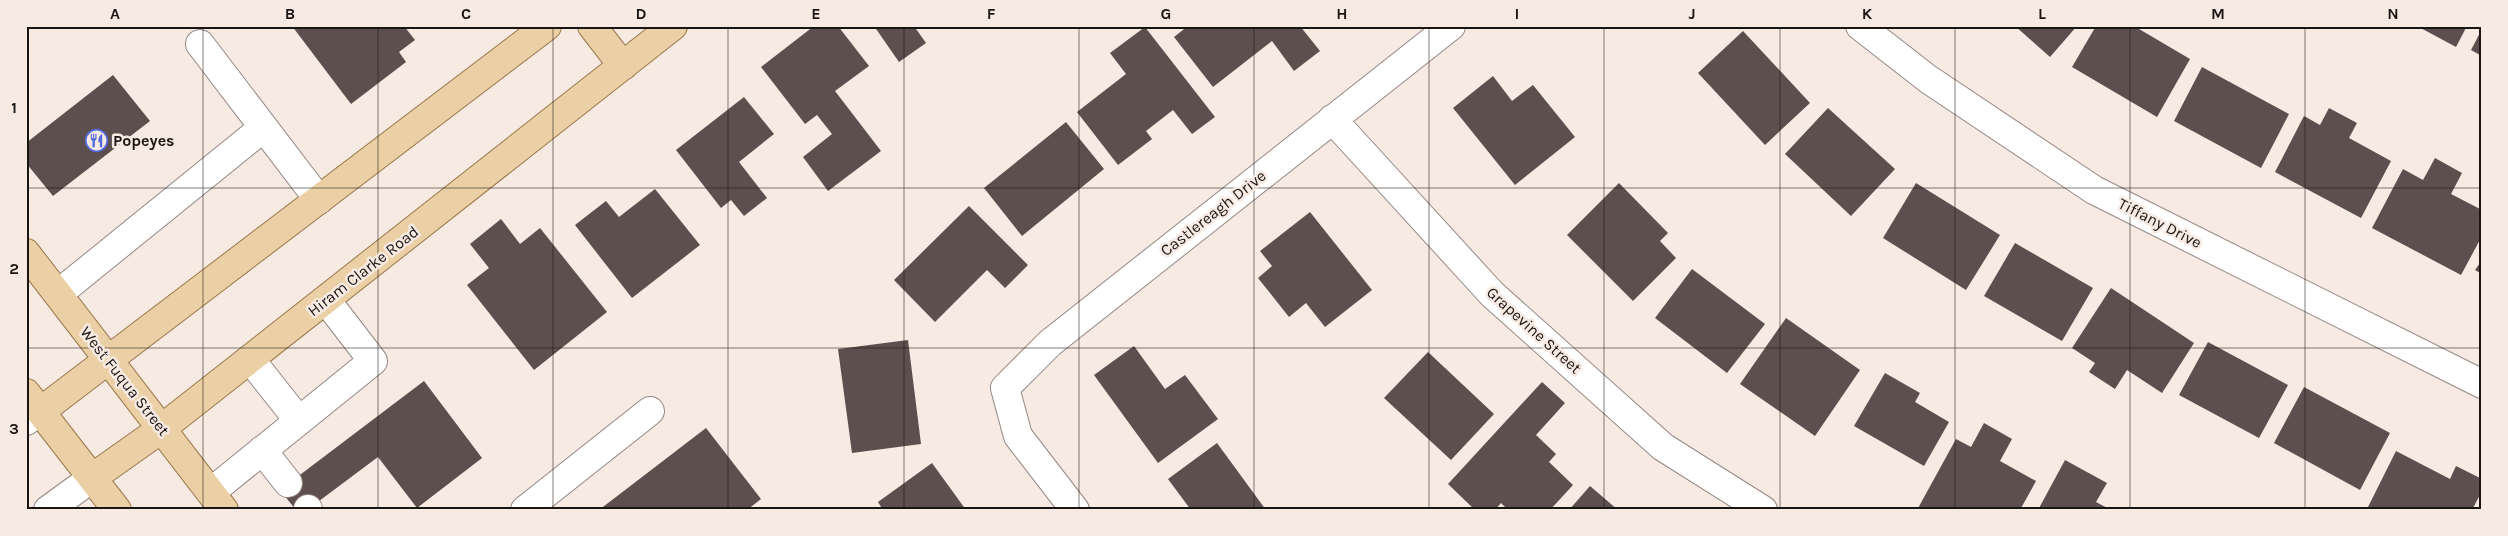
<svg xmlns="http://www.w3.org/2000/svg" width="2508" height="536" font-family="Karla,sans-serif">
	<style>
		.building { fill: #5c4f4e }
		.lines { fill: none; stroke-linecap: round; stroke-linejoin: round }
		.minor-casing { stroke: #948882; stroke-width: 30 }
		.major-casing { stroke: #99794b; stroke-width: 30 }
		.minor { stroke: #fff; stroke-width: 28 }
		.major { stroke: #ebcfa5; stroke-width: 28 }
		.grid { fill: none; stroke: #1a1513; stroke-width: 1; stroke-opacity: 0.55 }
		.labels { text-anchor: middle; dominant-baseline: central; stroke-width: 5; stroke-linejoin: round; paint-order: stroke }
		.poi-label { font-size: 16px; font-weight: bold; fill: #1a1513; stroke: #f7eae3; text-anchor: start }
		.street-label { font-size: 16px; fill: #1a1513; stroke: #f7eae3 }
		.neatline { fill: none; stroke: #1a1513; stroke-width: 2 }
		.grid-label { font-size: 16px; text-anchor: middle; font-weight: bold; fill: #1a1513 }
	</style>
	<rect width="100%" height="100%" fill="#f7eae3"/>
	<path class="building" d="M 292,26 L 404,26 L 415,40 L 399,52 L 406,62 L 351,104 Z
		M 814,26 L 838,26 L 869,66 L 835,91 L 881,151 L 828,191 L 803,157 L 832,134 L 817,115 L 805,124 L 761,67 Z
		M 874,26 L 914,26 L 926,43 L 899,62 Z
		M 1188,26 L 1300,26 L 1320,51 L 1294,71 L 1272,41 L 1213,87 L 1174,37 Z
		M 2015,26 L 2077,26 L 2050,57 Z
		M 2096,26 L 2134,26 L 2190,59 L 2157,117 L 2072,67 Z
		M 2417,26 L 2467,26 L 2456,47 Z
		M 1145,27 L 1215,117 L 1192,134 L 1173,110 L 1146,131 L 1152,139 L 1118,165 L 1077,112 L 1126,74 L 1110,53 Z
		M 2482,29 L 2482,56 L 2471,50 Z
		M 1743,31 L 1810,103 L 1765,145 L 1698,73 Z
		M 2202,67 L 2289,114 L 2261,168 L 2174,121 Z
		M 113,75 L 150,121 L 53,196 L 26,163 L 26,143 Z
		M 1493,76 L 1512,101 L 1533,85 L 1575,137 L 1515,185 L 1453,108 Z
		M 744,97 L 774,134 L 739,162 L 767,198 L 744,216 L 731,200 L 721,208 L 676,150 Z
		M 1828,108 L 1895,169 L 1851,216 L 1785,154 Z
		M 2329,108 L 2357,123 L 2349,138 L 2391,161 L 2361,218 L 2275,172 L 2304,116 L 2320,125 Z
		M 1066,122 L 1104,169 L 1022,236 L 984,188 Z
		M 2435,158 L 2462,173 L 2451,194 L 2482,210 L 2482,236 L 2461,275 L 2372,228 L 2403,169 L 2423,180 Z
		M 1619,183 L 1668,233 L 1660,241 L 1676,258 L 1633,301 L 1567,235 Z
		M 1916,183 L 2000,235 L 1966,290 L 1883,238 Z
		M 655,189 L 700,245 L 632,298 L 575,225 L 606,201 L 619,217 Z
		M 969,206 L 1028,265 L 1005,288 L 987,270 L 935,322 L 894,280 Z
		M 1310,212 L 1372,290 L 1325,327 L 1306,303 L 1289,317 L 1258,278 L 1272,266 L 1260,251 Z
		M 501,219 L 520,244 L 540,228 L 607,312 L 534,370 L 467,285 L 489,268 L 470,244 Z
		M 2015,243 L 2093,288 L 2062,341 L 1984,296 Z
		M 2482,260 L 2482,274 L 2475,270 Z
		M 1692,269 L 1765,324 L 1727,373 L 1655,318 Z
		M 2111,288 L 2194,343 L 2162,393 L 2127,370 L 2115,389 L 2089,372 L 2095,363 L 2072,348 Z
		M 1786,318 L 1860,370 L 1815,436 L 1740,384 Z
		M 908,340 L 921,444 L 852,453 L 838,349 Z
		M 2208,342 L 2288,385 L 2259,438 L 2179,395 Z
		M 1134,346 L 1165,389 L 1185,375 L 1218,419 L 1158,463 L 1094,375 Z
		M 1428,352 L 1494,414 L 1451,460 L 1384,398 Z
		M 1885,373 L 1920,393 L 1915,402 L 1949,422 L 1924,466 L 1854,426 Z
		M 424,381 L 482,458 L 417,508 L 378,457 L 307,510 L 296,510 L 280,490 Z
		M 1542,382 L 1565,403 L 1536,435 L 1556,454 L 1549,462 L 1573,485 L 1550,510 L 1508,510 L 1501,503 L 1495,510 L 1475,510 L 1448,484 Z
		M 2304,387 L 2390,433 L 2360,490 L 2274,443 Z
		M 1984,423 L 2012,439 L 2000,461 L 2036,481 L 2020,510 L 1917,510 L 1956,439 L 1971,447 Z
		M 706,428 L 761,499 L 747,510 L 599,510 Z
		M 1217,443 L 1266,510 L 1191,510 L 1168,479 Z
		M 2396,451 L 2450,479 L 2456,466 L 2482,479 L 2482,491 L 2472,510 L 2374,510 L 2368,507 Z
		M 2065,460 L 2107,483 L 2096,502 L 2111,510 L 2038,510 Z
		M 932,463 L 966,510 L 883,510 L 878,502 Z
		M 1590,486 L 1618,510 L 1569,510 Z"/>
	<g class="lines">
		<defs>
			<path id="minor" d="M 1860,26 L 1928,79 L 2094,190 L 2482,384
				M 200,44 L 319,200
				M 1332,119 L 1492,294 L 1663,447 L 1763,510
				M 58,294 L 263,128
				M 250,359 L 299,421
				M 26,421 L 41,411
				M 262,450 L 288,483
				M 211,492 L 373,361 L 326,300
				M 308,509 L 308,510
				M 48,510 L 92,478
				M 525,510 L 650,411
				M 1075,510 L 1018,436 L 1005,388 L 1050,343 L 1451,26"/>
			<path id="major" d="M 592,26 L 623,66
				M 26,253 L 224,510
				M 26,393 L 117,510
				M 41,411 L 547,26
				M 92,478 L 161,429 L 673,26"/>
		</defs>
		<use href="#minor" class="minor-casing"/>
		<use href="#major" class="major-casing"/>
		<use href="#minor" class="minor"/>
		<use href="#major" class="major"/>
	</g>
	<path class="grid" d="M 203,26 L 203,510M 378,26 L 378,510M 553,26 L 553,510M 728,26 L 728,510M 904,26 L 904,510M 1079,26 L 1079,510M 1254,26 L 1254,510M 1429,26 L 1429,510M 1604,26 L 1604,510M 1780,26 L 1780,510M 1955,26 L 1955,510M 2130,26 L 2130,510M 2305,26 L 2305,510M 26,188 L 2482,188M 26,348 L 2482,348"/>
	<defs>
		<symbol id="restaurant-ring" viewBox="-11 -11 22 22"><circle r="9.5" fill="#f7eae3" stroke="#5469df" stroke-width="1.5"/><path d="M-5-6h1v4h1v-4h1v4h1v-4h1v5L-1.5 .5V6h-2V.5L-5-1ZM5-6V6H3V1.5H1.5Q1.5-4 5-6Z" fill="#5469df"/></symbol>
	</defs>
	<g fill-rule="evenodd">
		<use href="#restaurant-ring" x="84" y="128" width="25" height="25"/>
	</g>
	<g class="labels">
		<g class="poi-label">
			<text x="113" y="140">Popeyes</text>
		</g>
		<g class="street-label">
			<text transform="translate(1213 213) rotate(-38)">Castlereagh Drive</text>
			<text transform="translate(2160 223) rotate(27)">Tiffany Drive</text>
			<text transform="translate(363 271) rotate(-38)">Hiram Clarke Road</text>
			<text transform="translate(1534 330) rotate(42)">Grapevine Street</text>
			<text transform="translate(125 381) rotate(52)">West Fuqua Street</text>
		</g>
	</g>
	<rect width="2508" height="536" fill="none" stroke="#f7eae3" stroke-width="55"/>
	<rect x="28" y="28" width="2452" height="480" class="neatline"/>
	<g class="grid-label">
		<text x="115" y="19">A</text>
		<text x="290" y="19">B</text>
		<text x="466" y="19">C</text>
		<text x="641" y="19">D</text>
		<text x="816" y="19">E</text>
		<text x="991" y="19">F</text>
		<text x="1166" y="19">G</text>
		<text x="1342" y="19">H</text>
		<text x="1517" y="19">I</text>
		<text x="1692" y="19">J</text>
		<text x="1867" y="19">K</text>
		<text x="2042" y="19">L</text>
		<text x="2218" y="19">M</text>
		<text x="2393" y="19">N</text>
		<text x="14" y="113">1</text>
		<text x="14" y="274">2</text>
		<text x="14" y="434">3</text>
	</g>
</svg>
